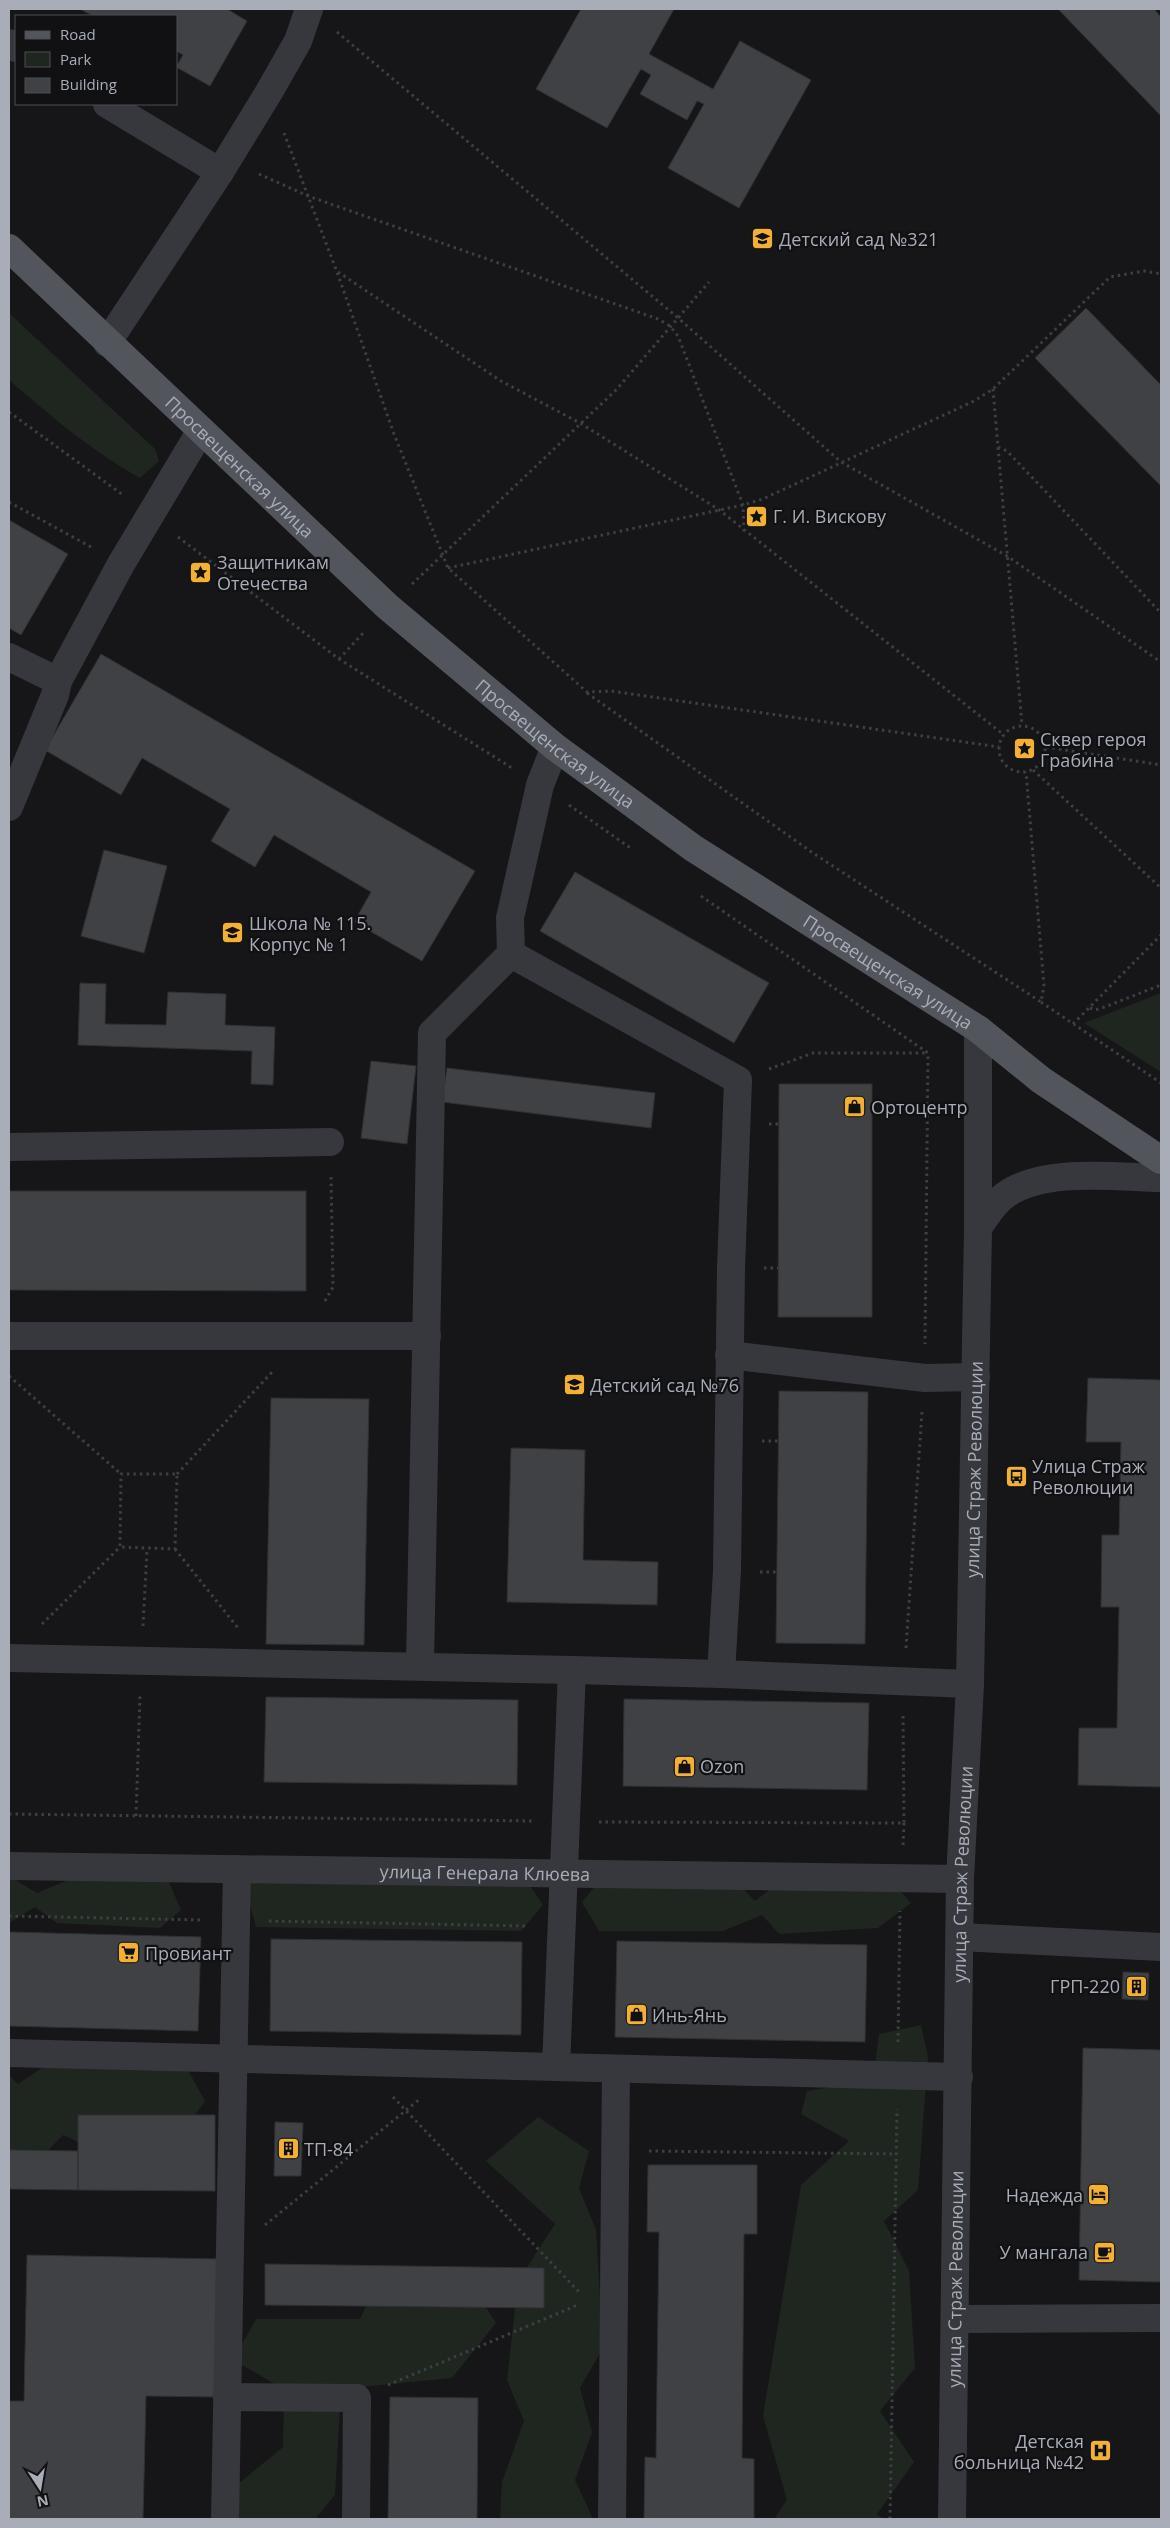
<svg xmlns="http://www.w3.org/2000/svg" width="1170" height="2528" font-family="'Open Sans',sans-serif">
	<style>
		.green { fill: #1e261f }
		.building { fill: #404145; stroke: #303034 }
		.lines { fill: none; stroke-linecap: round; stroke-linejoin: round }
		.path { stroke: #3d3f44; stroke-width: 3; stroke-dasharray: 2.5 4; stroke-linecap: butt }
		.minor { stroke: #37383d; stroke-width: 28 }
		.major { stroke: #53555c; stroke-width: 28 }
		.labels { text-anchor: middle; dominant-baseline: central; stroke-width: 4.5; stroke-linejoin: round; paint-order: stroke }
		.poi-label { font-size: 18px; fill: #a8adb8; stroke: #111113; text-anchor: start }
		.street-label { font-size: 18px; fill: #a8adb8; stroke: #111113 }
	</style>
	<rect width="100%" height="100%" fill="#161618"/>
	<path class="green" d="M 9,313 L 155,449 L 159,461 L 140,478 C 91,451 51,416 9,380 Z
		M 1161,993 L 1161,1072 L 1084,1023 Z
		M 884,1873 L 911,1903 L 878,1928 L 779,1934 L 762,1915 L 723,1931 L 599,1931 L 582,1902 L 600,1880 L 732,1877 L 755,1901 L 789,1875 Z
		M 523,1875 L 543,1905 L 521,1931 L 256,1927 L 244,1882 Z
		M 9,1876 L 37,1893 L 73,1878 L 168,1880 L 181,1910 L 160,1928 L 57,1923 L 35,1907 L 9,1923 Z
		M 921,2025 L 928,2057 L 918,2190 L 884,2221 L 909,2271 L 915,2368 L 880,2411 L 914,2462 L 877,2514 L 884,2519 L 774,2519 L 787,2500 L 763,2416 L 801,2185 L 849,2141 L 801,2114 L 807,2091 L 873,2080 L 879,2034 Z
		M 59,2056 L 185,2065 L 205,2101 L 175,2143 L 108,2156 L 63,2135 L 25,2174 L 9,2176 L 9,2075 L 18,2084 Z
		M 538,2117 L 589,2151 L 579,2188 L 596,2230 L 603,2348 L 580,2388 L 592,2432 L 575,2480 L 593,2519 L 500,2519 L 502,2482 L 524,2421 L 507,2380 L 518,2281 L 555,2224 L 486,2161 Z
		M 462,2270 L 496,2323 L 452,2378 L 341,2389 L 335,2495 L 315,2519 L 234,2519 L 233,2488 L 283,2447 L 284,2389 L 233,2360 L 256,2319 L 360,2319 L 382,2273 Z"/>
	<path class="building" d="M 80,9 L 227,9 L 247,21 L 210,86 L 176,67 L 183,55 L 176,51 L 176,16 L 93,16 Z
		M 581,9 L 674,9 L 649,54 L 713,89 L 740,41 L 811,80 L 739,208 L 668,168 L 704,104 L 697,101 L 687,120 L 640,94 L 651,75 L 641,69 L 607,128 L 536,89 Z
		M 1058,9 L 1154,9 L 1161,17 L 1161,116 Z
		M 1086,308 L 1161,385 L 1161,486 L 1035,358 Z
		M 9,520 L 68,554 L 21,635 L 9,628 Z
		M 101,654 L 475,871 L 422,961 L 354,922 L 371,892 L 274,835 L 255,867 L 211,841 L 230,809 L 142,758 L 121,795 L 45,750 Z
		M 104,850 L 167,866 L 144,953 L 81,936 Z
		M 575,872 L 769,983 L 734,1043 L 540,931 Z
		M 80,983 L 106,984 L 105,1024 L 166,1025 L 168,992 L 226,994 L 225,1025 L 275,1027 L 273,1085 L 251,1084 L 252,1051 L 78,1045 Z
		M 371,1061 L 416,1066 L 407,1144 L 361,1138 Z
		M 447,1068 L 655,1093 L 651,1128 L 442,1102 Z
		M 779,1084 L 872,1084 L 872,1317 L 778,1317 Z
		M 9,1191 L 306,1191 L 306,1291 L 9,1290 Z
		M 1088,1378 L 1161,1380 L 1161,1787 L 1078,1785 L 1079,1728 L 1117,1728 L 1119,1607 L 1101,1607 L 1102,1535 L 1119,1535 L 1121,1442 L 1086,1442 Z
		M 779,1391 L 868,1392 L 865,1644 L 776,1643 Z
		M 271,1398 L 369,1399 L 364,1645 L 266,1644 Z
		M 511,1448 L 585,1450 L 583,1560 L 658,1562 L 657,1605 L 507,1602 Z
		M 266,1697 L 518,1700 L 517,1785 L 264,1782 Z
		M 624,1699 L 869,1703 L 867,1790 L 623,1786 Z
		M 9,1932 L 201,1937 L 198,2031 L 9,2026 Z
		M 271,1939 L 522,1942 L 521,2035 L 270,2031 Z
		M 617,1941 L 867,1945 L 865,2042 L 615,2037 Z
		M 1123,1972 L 1149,1973 L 1148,2000 L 1122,1999 Z
		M 1083,2048 L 1161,2050 L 1161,2282 L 1079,2280 Z
		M 78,2115 L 215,2115 L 215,2191 L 78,2190 Z
		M 275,2122 L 303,2123 L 301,2176 L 274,2176 Z
		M 9,2150 L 78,2151 L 78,2190 L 9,2189 Z
		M 648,2165 L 757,2165 L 757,2234 L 744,2234 L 742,2458 L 754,2459 L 754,2519 L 644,2519 L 645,2457 L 656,2458 L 659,2232 L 647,2232 Z
		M 27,2255 L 217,2259 L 215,2397 L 146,2396 L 143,2519 L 9,2519 L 9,2401 L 24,2401 Z
		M 265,2264 L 544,2268 L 544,2308 L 265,2305 Z
		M 390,2397 L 478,2398 L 477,2519 L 388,2519 Z"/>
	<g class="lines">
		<path class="path" d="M 337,32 L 677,317 L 841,462 L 1007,556 L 1161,662
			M 284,133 L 337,272 L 394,434 L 448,568 L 587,692 L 611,691 L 999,747
			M 259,174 L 308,196 L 658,319 L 670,326 L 678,336 L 743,505 L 744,532
			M 338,272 L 501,381 L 580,423 L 718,509 L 1004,735
			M 993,389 L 1022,725
			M 9,412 L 123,495
			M 998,447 L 1007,451 L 1161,613
			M 9,502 L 91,547
			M 178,537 L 339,659 L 512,768
			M 448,568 L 743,505 L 763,499 L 974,401 L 993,389 L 1110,277 L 1144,271 L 1161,274
			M 412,584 L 617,389 L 709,282
			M 339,659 L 365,631
			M 587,693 L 813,853 L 1041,1002 L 1044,986 L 1026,772
			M999 749a23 23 0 1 1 46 0a23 23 0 1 1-46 0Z
			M 1046,747 L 1161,765
			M 1033,770 L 1161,888
			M 569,805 L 632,849
			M 701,896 L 928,1053 L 925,1344
			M 1041,1002 L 1161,1083
			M 1090,1008 L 1095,1010 L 1102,1008 L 1161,985
			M 1073,1024 L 1161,935
			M 769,1069 L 813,1053 L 927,1053
			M 769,1124 L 779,1124
			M 764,1268 L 778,1268
			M 325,1301 L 333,1287 L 331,1175
			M 9,1376 L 121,1474
			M 762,1441 L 779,1441
			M 177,1474 L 274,1370
			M 175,1549 L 238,1628
			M 760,1572 L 777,1572
			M 42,1624 L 120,1547 L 121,1474 L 177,1474 L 175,1549 L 120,1547
			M 143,1626 L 147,1550
			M 906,1648 L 922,1412
			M 9,1814 L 533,1821
			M 136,1816 L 140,1695
			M 599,1822 L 904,1823 L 903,1714
			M 903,1845 L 904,1823
			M 9,1916 L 203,1920
			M 269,1921 L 528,1926
			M 898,2042 L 900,1911
			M 393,2097 L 580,2293
			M 649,2151 L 896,2154
			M 265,2225 L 421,2098
			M 388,2385 L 580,2304
			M 890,2519 L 897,2109"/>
		<g class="minor">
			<path d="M 9,43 L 16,48"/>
			<path d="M 107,104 L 220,172"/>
			<path d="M 107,343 L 220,172 L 269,92 L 298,41 L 309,9"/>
			<path d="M 9,657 L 58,681"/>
			<path d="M 9,807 L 55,695 L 58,681 L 121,564 L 200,432"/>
			<path d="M 511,954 L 738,1080 L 731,1268 L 727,1571 L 721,1674 L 970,1684"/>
			<path d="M 9,1147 L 330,1142"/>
			<path d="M 978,1228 C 986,1217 993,1204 1004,1196 C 1042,1167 1116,1177 1161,1178"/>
			<path d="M 9,1336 L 427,1336"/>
			<path d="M 729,1355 L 925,1378 L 976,1377"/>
			<path d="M 9,1658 L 572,1670 L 556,2067 L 9,2053"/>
			<path d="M 420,1665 L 432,1033 L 511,954 L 510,918 L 540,785 L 555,747"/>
			<path d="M 572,1670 L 721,1674"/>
			<path id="s1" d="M 9,1866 L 960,1879"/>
			<path d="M 960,1937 L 1161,1947"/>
			<path d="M 556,2067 L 959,2077"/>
			<path d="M 955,2319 L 1161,2318"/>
			<path d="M 227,2397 L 357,2398 L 356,2519"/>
			<path d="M 225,2519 L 237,1869"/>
			<path d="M 612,2519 L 616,2069"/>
			<path id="s2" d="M 952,2519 L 960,1879 L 970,1684 L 978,1228 L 978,1029"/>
		</g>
		<path class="major" id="s3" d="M 9,248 L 388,607 L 555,747 L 693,848 L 978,1029 L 1041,1080 L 1161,1160"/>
	</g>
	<defs>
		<symbol id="school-square" viewBox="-11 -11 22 22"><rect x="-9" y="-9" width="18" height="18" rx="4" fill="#f2b134" stroke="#111113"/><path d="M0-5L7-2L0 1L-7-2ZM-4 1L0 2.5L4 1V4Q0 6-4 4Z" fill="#111"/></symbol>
		<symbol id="sight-square" viewBox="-11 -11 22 22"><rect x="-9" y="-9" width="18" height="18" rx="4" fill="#f2b134" stroke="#111113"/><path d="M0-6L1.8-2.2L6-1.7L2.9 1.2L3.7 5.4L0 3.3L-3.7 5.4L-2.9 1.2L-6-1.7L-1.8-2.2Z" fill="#111"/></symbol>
		<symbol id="shop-square" viewBox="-11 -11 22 22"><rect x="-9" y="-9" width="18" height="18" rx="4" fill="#f2b134" stroke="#111113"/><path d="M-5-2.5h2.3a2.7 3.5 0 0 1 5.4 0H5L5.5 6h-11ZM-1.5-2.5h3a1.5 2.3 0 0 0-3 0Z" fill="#111"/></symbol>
		<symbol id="bus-square" viewBox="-11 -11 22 22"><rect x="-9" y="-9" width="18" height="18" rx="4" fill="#f2b134" stroke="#111113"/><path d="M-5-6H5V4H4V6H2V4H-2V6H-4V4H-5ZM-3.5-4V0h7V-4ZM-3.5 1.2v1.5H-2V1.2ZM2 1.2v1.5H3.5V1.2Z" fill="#111"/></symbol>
		<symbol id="supermarket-square" viewBox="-11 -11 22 22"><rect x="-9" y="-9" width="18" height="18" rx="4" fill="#f2b134" stroke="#111113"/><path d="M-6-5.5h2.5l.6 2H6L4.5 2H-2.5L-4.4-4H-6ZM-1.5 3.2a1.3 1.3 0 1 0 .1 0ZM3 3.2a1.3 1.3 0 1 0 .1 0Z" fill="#111"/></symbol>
		<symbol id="building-square" viewBox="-11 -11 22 22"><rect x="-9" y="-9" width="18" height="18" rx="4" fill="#f2b134" stroke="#111113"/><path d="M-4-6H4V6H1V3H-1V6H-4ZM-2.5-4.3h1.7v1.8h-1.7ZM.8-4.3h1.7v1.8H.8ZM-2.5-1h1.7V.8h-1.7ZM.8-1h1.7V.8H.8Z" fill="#111"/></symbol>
		<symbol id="hotel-square" viewBox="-11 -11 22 22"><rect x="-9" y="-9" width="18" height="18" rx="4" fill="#f2b134" stroke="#111113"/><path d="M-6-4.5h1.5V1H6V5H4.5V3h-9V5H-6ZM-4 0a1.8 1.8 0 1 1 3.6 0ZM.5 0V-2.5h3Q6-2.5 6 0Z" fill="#111"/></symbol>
		<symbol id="cafe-square" viewBox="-11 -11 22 22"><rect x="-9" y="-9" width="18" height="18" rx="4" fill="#f2b134" stroke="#111113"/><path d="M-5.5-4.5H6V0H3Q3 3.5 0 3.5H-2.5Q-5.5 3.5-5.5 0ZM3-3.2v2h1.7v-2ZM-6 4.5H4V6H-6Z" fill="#111"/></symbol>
		<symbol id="hospital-square" viewBox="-11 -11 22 22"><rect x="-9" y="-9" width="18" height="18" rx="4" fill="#f2b134" stroke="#111113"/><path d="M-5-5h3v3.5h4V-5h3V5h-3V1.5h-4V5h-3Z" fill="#111"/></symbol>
	</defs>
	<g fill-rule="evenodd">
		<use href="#school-square" x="750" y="226" width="25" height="25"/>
		<use href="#sight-square" x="744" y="504" width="25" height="25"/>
		<use href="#sight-square" x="188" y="560" width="25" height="25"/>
		<use href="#sight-square" x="1012" y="736" width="25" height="25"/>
		<use href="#school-square" x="220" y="920" width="25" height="25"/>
		<use href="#shop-square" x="842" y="1094" width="25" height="25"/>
		<use href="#school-square" x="562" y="1372" width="25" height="25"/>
		<use href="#bus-square" x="1004" y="1464" width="25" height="25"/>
		<use href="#shop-square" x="672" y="1754" width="25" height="25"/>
		<use href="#supermarket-square" x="116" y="1940" width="25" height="25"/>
		<use href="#building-square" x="1124" y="1974" width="25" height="25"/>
		<use href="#shop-square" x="624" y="2002" width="25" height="25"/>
		<use href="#building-square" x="276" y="2136" width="25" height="25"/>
		<use href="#hotel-square" x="1086" y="2182" width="25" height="25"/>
		<use href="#cafe-square" x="1092" y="2240" width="25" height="25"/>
		<use href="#hospital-square" x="1088" y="2438" width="25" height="25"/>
	</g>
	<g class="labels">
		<g class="poi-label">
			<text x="779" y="239">Детский сад №321</text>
			<text x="773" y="516">Г. И. Вискову</text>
			<text x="217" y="562">Защитникам<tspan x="217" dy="21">Отечества</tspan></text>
			<text x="1040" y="739">Сквер героя<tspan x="1040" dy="21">Грабина</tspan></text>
			<text x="249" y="923">Школа № 115.<tspan x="249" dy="21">Корпус № 1</tspan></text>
			<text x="871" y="1107">Ортоцентр</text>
			<text x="590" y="1385">Детский сад №76</text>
			<text x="1032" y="1466">Улица Страж<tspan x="1032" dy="21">Революции</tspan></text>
			<text x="700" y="1766">Ozon</text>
			<text x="145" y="1953">Провиант</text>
			<text x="1120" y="1986" text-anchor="end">ГРП-220</text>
			<text x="652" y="2015">Инь-Янь</text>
			<text x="304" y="2149">ТП-84</text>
			<text x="1083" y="2195" text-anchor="end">Надежда</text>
			<text x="1088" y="2252" text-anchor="end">У мангала</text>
			<text x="1084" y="2441" text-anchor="end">Детская<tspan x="1084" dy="21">больница №42</tspan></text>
		</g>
		<g class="street-label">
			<text stroke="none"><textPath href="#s3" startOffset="318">Просвещенская улица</textPath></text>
			<text stroke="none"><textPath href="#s3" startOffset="738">Просвещенская улица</textPath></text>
			<text stroke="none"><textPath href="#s3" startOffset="1142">Просвещенская улица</textPath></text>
			<text stroke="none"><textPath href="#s2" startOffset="1050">улица Страж Революции</textPath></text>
			<text stroke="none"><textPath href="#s1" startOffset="476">улица Генерала Клюева</textPath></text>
			<text stroke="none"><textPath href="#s2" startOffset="645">улица Страж Революции</textPath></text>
			<text stroke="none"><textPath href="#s2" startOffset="240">улица Страж Революции</textPath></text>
		</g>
	</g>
	<rect width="1170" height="2528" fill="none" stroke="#a8adb8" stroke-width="20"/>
	<rect x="15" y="15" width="162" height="90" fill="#111113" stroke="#4d4f55"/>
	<rect x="25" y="31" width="25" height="8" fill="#53555c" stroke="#4d4f55"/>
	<text x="60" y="40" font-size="15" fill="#a8adb8">Road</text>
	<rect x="25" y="52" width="25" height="15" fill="#1e261f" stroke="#4d4f55"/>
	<text x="60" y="65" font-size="15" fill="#a8adb8">Park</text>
	<rect x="25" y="78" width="25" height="15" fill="#404145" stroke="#4d4f55"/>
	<text x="60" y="90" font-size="15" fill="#a8adb8">Building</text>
	<g transform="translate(40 2488) rotate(168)" stroke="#111113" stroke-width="4" paint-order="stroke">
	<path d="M0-4L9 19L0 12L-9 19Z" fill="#a8adb8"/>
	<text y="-8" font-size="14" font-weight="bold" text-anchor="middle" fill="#a8adb8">N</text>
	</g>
</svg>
